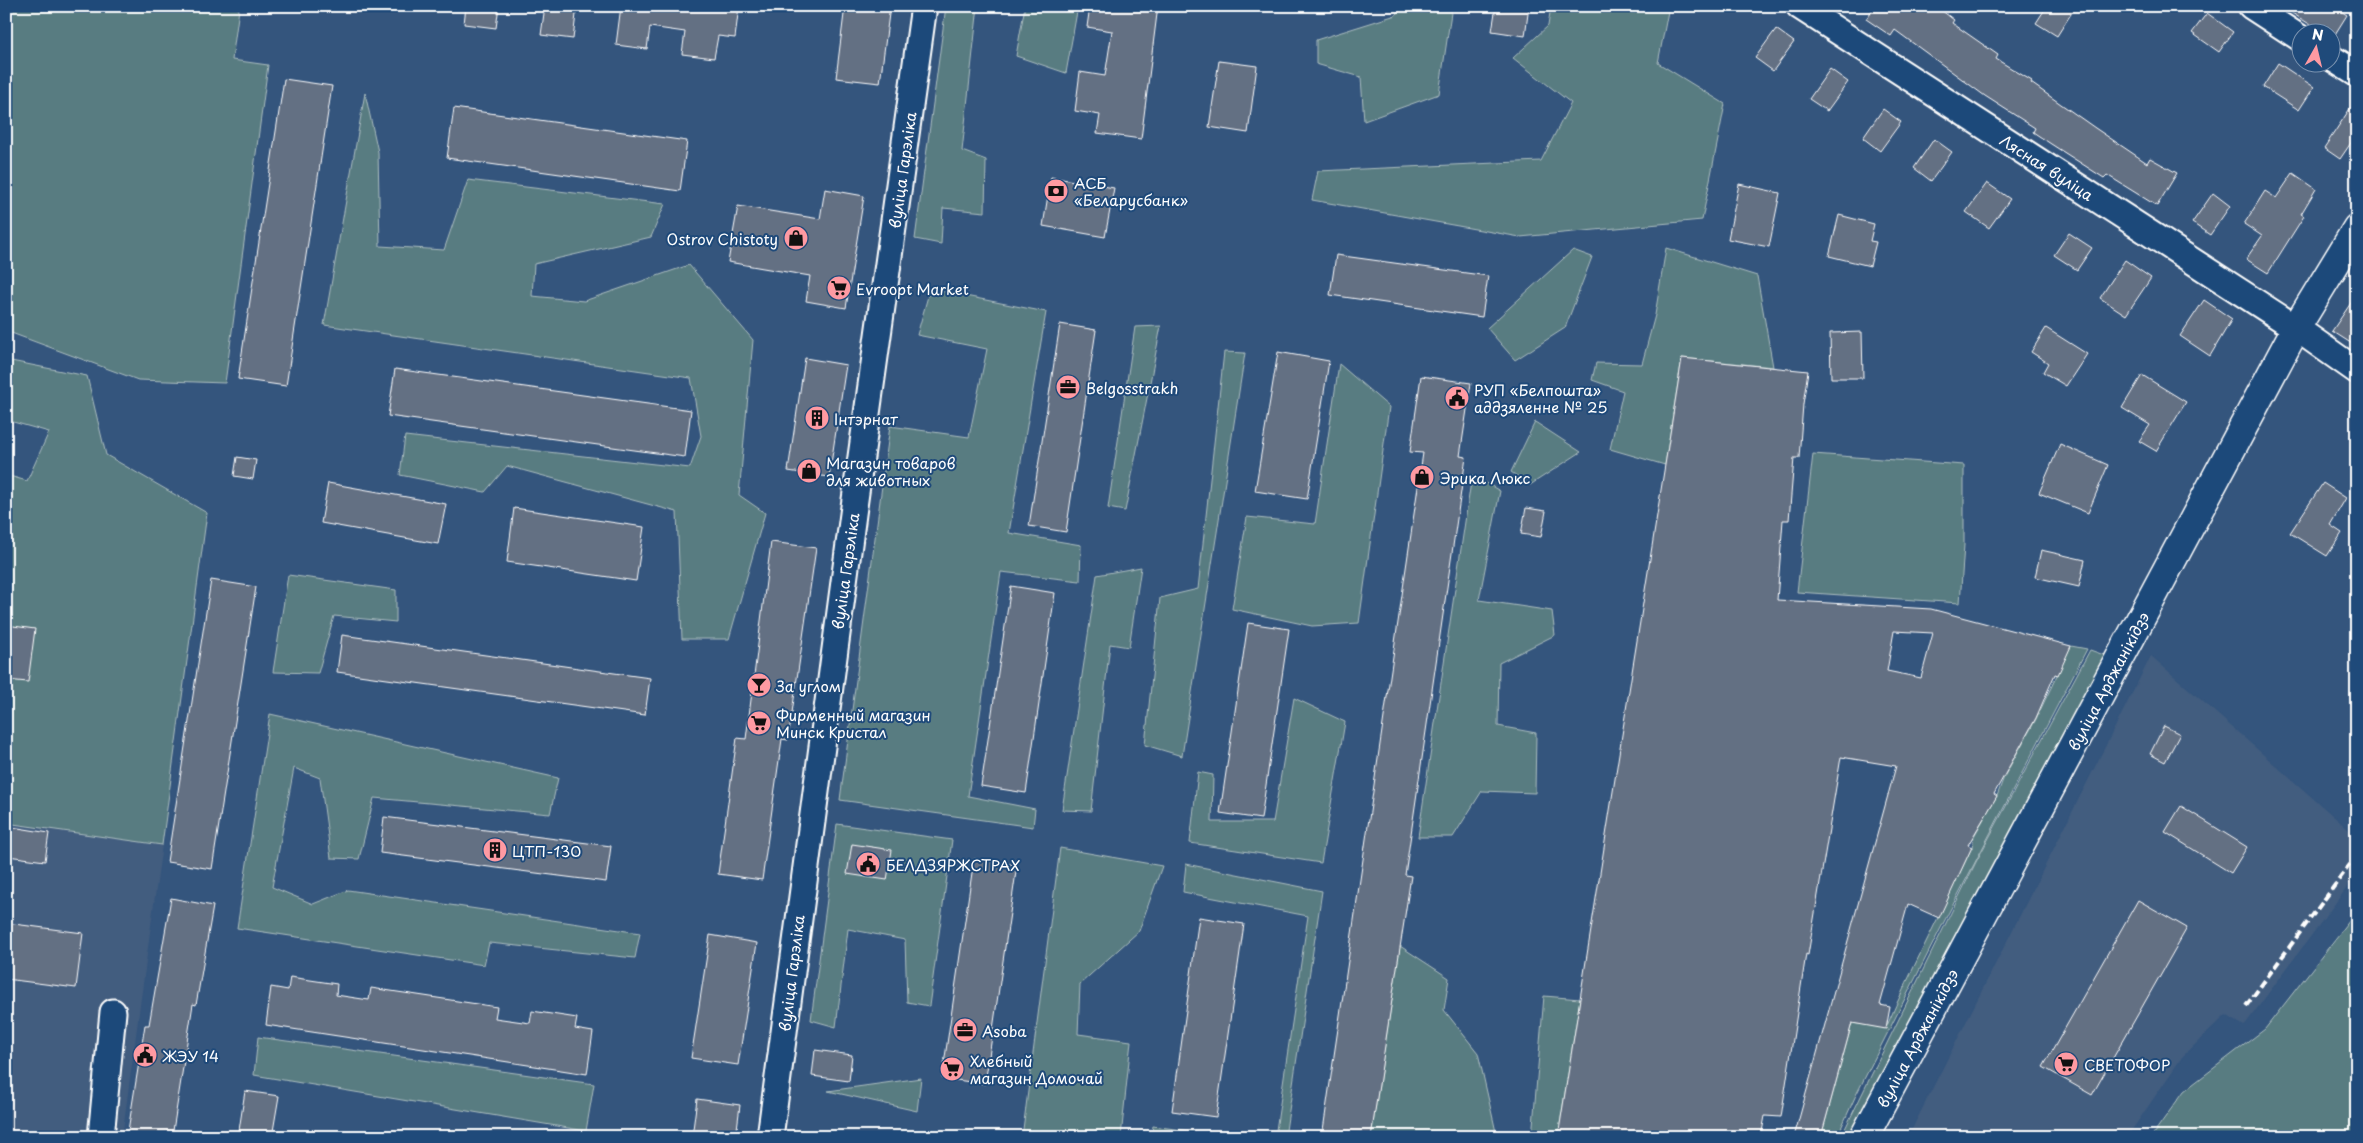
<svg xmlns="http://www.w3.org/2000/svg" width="2363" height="1143" font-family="'Playpen Sans',sans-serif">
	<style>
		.built { fill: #425d7f }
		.green { fill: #597c81; stroke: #acbec0 }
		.building { fill: #646f83; stroke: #fff; fill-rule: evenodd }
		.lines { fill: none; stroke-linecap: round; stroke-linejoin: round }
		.minor-casing { stroke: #fff; stroke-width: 29 }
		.secondary-casing { stroke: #fff; stroke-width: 31 }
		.minor { stroke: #1f4a7a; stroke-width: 25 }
		.secondary { stroke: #1f4a7a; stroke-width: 28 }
		.rail { stroke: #fff; stroke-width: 4; stroke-dasharray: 8 4; stroke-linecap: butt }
		.labels { text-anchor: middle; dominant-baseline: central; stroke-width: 4; stroke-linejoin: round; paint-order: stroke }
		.street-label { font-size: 15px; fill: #fff; stroke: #1f4a7a }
		.poi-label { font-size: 15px; fill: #fff; stroke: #1f4a7a; text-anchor: start }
	</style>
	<rect width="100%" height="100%" fill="#34557d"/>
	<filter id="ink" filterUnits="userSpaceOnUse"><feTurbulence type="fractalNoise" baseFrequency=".02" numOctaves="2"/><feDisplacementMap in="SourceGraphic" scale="10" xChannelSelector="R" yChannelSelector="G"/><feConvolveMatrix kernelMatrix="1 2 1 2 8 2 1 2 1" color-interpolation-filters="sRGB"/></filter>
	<g filter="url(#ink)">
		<path class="built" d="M 2151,656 L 2357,837 L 2357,874 L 2244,1026 L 2226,1015 L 2182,1057 L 2127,1137 L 1908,1137 Z
			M 6,823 L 162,845 L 122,1137 L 6,1137 Z"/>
		<path class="green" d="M 6,6 L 233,6 L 239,9 L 232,60 L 268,65 L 225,383 L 138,380 L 6,331 Z
			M 946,6 L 978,6 L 962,151 L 986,160 L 985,212 L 943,208 L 941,244 L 915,239 Z
			M 1025,6 L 1078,6 L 1066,73 L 1016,56 Z
			M 1399,6 L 1452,6 L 1439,94 L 1364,121 L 1361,77 L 1316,64 L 1316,40 L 1396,15 Z
			M 1551,6 L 1669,6 L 1658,63 L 1725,104 L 1702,220 L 1520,237 L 1312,200 L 1318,171 L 1541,161 L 1571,103 L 1513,58 L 1548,26 Z
			M 365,93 L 378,152 L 380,246 L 444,250 L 468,180 L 665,204 L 651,237 L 534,264 L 532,296 L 584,301 L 689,265 L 753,340 L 739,495 L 765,513 L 729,639 L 682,639 L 677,512 L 507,466 L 485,492 L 400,475 L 405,436 L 690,468 L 701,436 L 691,378 L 324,325 Z
			M 1666,248 L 1757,276 L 1773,367 L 1682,358 L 1665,465 L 1610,449 L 1623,391 L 1592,380 L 1596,363 L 1642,364 L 1655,315 Z
			M 1573,250 L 1592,257 L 1565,328 L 1515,360 L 1487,328 Z
			M 930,289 L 1046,312 L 1009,533 L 1081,545 L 1080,581 L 1001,572 L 968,796 L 1035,809 L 1033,827 L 840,800 L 890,426 L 969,437 L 987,349 L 917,335 Z
			M 1161,326 L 1125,511 L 1108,508 L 1135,327 Z
			M 1224,352 L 1245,353 L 1182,756 L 1145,745 L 1160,598 L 1198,589 Z
			M 6,360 L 87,376 L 106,455 L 207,513 L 162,845 L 6,823 L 6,475 L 27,481 L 49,432 L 6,420 Z
			M 1339,364 L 1389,407 L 1359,623 L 1312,626 L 1232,609 L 1247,517 L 1315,524 Z
			M 1535,422 L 1581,452 L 1530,485 L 1511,472 Z
			M 1813,454 L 1964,465 L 1964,545 L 1960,603 L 1797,592 Z
			M 1472,475 L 1500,491 L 1479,600 L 1552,611 L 1555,635 L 1499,663 L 1498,726 L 1536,733 L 1535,793 L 1482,791 L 1453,837 L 1418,837 Z
			M 1141,567 L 1129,647 L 1110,644 L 1091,811 L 1062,810 L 1097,575 Z
			M 288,575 L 396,590 L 396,622 L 334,616 L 318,673 L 273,672 Z
			M 2071,646 L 2087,649 L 1948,914 L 1856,1095 L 1837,1137 L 1821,1137 L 1852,1023 L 1886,1028 C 1912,967 1944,908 1972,847 L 1974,836 L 1997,796 L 2004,777 L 2035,721 Z
			M 2090,650 L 2118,660 L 1864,1137 L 1841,1137 L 1976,862 Z
			M 1294,698 L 1345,722 L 1321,863 L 1190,843 L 1198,772 L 1213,775 L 1212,822 L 1273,822 Z
			M 270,714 L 558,778 L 550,814 L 374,798 L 359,859 L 331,858 L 320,778 L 294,768 L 272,887 L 313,904 L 348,890 L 640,933 L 635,958 L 489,943 L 484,965 L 237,928 Z
			M 837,824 L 952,840 L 929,1006 L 907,1002 L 905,940 L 848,929 L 836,1027 L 811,1020 Z
			M 1060,848 L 1162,866 L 1139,931 L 1080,984 L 1078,1034 L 1131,1041 L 1121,1137 L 1022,1137 Z
			M 1186,864 L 1322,891 L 1285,1137 L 1275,1137 L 1308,916 L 1183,892 Z
			M 2357,911 L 2357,1137 L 2151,1137 L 2184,1091 L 2265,1029 Z
			M 1400,946 L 1449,978 L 1444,1010 L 1478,1053 L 1496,1132 L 1521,1137 L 1371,1137 Z
			M 1544,996 L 1580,999 L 1558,1137 L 1532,1137 Z
			M 258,1037 L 594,1084 L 586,1131 L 254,1075 Z
			M 921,1078 L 917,1111 L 828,1091 Z
			M 1153,1126 L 1211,1134 L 1210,1137 L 1151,1137 Z"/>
		<path class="building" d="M 466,6 L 499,6 L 496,28 L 464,24 Z
			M 545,6 L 577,6 L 573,39 L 541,35 Z
			M 621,6 L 739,6 L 735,38 L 718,36 L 714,58 L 682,54 L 685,32 L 650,27 L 647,49 L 616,45 Z
			M 845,6 L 890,6 L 880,83 L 836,78 Z
			M 1090,6 L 1158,6 L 1141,139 L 1097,133 L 1100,115 L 1075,111 L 1080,72 L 1105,76 L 1112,31 L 1087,27 Z
			M 1496,6 L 1529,6 L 1525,36 L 1492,31 Z
			M 1875,6 L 1936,6 L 1954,20 L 1952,23 L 1998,55 L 1996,59 L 2032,81 L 2031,83 L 2095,128 L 2147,163 L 2150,158 L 2177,173 L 2157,206 L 2107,175 L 2104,178 L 2051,144 L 2033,132 L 2035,128 L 1985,96 L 1895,30 L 1891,36 L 1866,19 Z
			M 2047,6 L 2076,6 L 2057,36 L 2036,23 Z
			M 2281,6 L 2333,6 L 2347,15 L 2332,39 L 2330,32 L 2322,32 Z
			M 2207,13 L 2233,32 L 2219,52 L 2192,33 Z
			M 1776,29 L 1794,42 L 1773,71 L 1755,58 Z
			M 1219,61 L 1257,66 L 1248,133 L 1209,127 Z
			M 2278,63 L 2314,87 L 2299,110 L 2263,87 Z
			M 1830,69 L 1848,82 L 1827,111 L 1809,99 Z
			M 284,79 L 332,86 L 286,386 L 238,379 Z
			M 2357,98 L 2357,134 L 2340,159 L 2324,148 Z
			M 454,108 L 687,141 L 680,191 L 447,158 Z
			M 1883,109 L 1901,122 L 1880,151 L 1863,138 Z
			M 1934,139 L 1952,152 L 1931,181 L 1914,168 Z
			M 2293,173 L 2316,189 L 2301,214 L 2304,216 L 2268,273 L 2246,259 L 2262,236 L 2244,224 L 2265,191 L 2276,198 Z
			M 1051,177 L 1114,188 L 1105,237 L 1043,226 Z
			M 1987,183 L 2010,199 L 1989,228 L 1966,212 Z
			M 1739,184 L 1780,193 L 1769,247 L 1728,239 Z
			M 825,189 L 864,196 L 846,308 L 806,301 L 810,276 L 728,262 L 738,206 L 820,219 Z
			M 2213,193 L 2230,206 L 2210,235 L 2192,223 Z
			M 1839,215 L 1874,224 L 1870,241 L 1876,242 L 1870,266 L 1829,256 Z
			M 2069,233 L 2092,248 L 2077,270 L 2054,255 Z
			M 1336,255 L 1488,276 L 1482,317 L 1330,295 Z
			M 2125,260 L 2151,278 L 2126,315 L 2100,298 Z
			M 2357,294 L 2357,347 L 2332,331 Z
			M 2204,300 L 2232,319 L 2210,356 L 2180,336 Z
			M 1060,324 L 1096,330 L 1066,532 L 1029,526 Z
			M 2046,328 L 2087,354 L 2066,386 L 2043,372 L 2048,363 L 2031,352 Z
			M 1862,332 L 1863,378 L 1831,378 L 1830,333 Z
			M 1278,352 L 1329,361 L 1307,499 L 1255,491 Z
			M 805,358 L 846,365 L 829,477 L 788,471 Z
			M 1682,358 L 1808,371 L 1803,404 L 1799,458 L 1794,458 L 1789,520 L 1783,520 L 1777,600 L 1931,609 L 2071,646 L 2058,675 L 2055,674 L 2036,718 L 1994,794 L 1997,796 L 1968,845 L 1972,847 L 1939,918 L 1908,904 L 1880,1005 L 1890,1007 L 1886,1029 L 1852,1023 L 1821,1137 L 1794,1137 L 1896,766 L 1841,757 L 1808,955 L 1806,954 L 1781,1117 L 1765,1116 L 1761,1137 L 1558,1137 ZM 1894,631 L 1933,633 L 1921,678 L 1887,671 Z
			M 395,369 L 691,410 L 685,457 L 388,416 Z
			M 2142,375 L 2186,402 L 2156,451 L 2139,441 L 2150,425 L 2122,408 Z
			M 1421,376 L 1471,383 L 1460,456 L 1466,457 L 1405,875 L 1411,876 L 1371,1137 L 1322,1137 L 1423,453 L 1410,452 Z
			M 2060,444 L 2108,465 L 2088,513 L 2039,493 Z
			M 237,457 L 256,460 L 253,479 L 234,476 Z
			M 328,483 L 446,504 L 438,544 L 321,523 Z
			M 2323,483 L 2346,498 L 2330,525 L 2342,533 L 2327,556 L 2290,533 Z
			M 514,508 L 644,527 L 636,581 L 507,562 Z
			M 1526,508 L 1546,511 L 1541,537 L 1521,534 Z
			M 771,542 L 816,548 L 788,740 L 782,739 L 762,880 L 718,874 L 737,738 L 746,739 Z
			M 2041,550 L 2085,560 L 2079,587 L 2035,577 Z
			M 211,580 L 256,587 L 212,869 L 167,862 Z
			M 1011,586 L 1055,593 L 1026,793 L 981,786 Z
			M 1248,623 L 1289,629 L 1261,819 L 1220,813 Z
			M 6,625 L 35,629 L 28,682 L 6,680 Z
			M 342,635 L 650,678 L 645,715 L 337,672 Z
			M 2164,726 L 2180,734 L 2165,762 L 2150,754 Z
			M 2181,806 L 2247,847 L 2231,873 L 2165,832 Z
			M 384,817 L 611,846 L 606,882 L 380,853 Z
			M 12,827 L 49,833 L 45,861 L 8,856 Z
			M 852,844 L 892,850 L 887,880 L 847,874 Z
			M 974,859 L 1017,865 L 985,1084 L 942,1078 Z
			M 171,898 L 213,906 L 196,1005 L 193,1004 L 172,1137 L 127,1137 L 145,1025 L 149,1025 Z
			M 2138,900 L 2187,928 L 2092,1095 L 2043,1067 Z
			M 1199,917 L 1244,924 L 1216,1117 L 1172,1111 Z
			M 6,923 L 83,933 L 76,988 L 6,979 Z
			M 710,935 L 757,943 L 738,1065 L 691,1058 Z
			M 290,977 L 337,984 L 336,995 L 369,1000 L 371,988 L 497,1007 L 495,1018 L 530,1023 L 532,1011 L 577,1018 L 575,1029 L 593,1032 L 587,1074 L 266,1025 L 271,987 L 288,990 Z
			M 815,1050 L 852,1055 L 849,1081 L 812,1076 Z
			M 245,1091 L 279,1096 L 272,1137 L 238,1137 Z
			M 697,1099 L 740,1105 L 736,1137 L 692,1137 Z"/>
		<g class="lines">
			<defs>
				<path id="minor" d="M 1799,6 L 2296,328 L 2357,371
					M 2251,6 L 2300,38
					M 2330,57 L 2357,74
					M 101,1137 L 113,1012
					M 770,1137 L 853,514 L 924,6"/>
				<path id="secondary" d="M 1864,1137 L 2296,328 L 2357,228"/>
			</defs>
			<use href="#minor" class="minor-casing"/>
			<use href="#secondary" class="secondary-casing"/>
			<use href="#minor" class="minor"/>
			<use href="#secondary" class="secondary"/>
			<path class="rail" d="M 2246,1006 L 2357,855"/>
		</g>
	</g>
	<defs>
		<symbol id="bank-disc" viewBox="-11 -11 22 22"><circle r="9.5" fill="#ff9aa2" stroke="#1f4a7a"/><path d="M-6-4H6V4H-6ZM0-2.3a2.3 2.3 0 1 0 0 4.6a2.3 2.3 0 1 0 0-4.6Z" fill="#111"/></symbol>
		<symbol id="shop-disc" viewBox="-11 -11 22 22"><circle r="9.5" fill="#ff9aa2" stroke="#1f4a7a"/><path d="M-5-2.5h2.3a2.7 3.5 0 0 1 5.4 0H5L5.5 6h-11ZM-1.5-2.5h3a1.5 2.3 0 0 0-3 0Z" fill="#111"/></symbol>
		<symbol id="supermarket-disc" viewBox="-11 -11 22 22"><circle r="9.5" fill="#ff9aa2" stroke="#1f4a7a"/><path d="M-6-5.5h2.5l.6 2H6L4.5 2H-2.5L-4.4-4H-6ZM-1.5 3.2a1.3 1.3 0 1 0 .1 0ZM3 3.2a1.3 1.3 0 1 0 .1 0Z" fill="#111"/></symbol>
		<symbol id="office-disc" viewBox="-11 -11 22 22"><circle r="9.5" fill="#ff9aa2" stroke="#1f4a7a"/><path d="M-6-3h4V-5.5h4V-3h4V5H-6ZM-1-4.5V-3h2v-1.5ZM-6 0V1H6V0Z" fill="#111"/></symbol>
		<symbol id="civic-disc" viewBox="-11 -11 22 22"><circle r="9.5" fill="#ff9aa2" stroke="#1f4a7a"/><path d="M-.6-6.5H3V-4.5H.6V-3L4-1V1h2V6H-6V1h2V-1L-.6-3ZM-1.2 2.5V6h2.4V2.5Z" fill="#111"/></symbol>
		<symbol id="building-disc" viewBox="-11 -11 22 22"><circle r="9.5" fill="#ff9aa2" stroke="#1f4a7a"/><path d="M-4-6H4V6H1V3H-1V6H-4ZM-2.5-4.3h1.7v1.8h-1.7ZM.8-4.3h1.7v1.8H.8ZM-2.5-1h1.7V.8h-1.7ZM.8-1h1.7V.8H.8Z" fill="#111"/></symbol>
		<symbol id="bar-disc" viewBox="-11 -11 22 22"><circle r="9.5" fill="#ff9aa2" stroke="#1f4a7a"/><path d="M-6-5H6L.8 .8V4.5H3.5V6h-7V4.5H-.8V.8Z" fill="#111"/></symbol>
	</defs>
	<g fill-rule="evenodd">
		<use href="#bank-disc" x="1042" y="177" width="28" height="28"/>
		<use href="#shop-disc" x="782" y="224" width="28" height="28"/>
		<use href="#supermarket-disc" x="825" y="274" width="28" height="28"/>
		<use href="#office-disc" x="1054" y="373" width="28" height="28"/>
		<use href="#civic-disc" x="1443" y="384" width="28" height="28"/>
		<use href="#building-disc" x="803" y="404" width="28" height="28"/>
		<use href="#shop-disc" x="795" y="457" width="28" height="28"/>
		<use href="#shop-disc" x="1408" y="463" width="28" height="28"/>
		<use href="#bar-disc" x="745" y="671" width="28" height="28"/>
		<use href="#supermarket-disc" x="745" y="709" width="28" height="28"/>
		<use href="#building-disc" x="481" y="836" width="28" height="28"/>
		<use href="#civic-disc" x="854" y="850" width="28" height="28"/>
		<use href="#office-disc" x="951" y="1016" width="28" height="28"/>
		<use href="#civic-disc" x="131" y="1041" width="28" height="28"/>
		<use href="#supermarket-disc" x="2052" y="1050" width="28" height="28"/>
		<use href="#supermarket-disc" x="938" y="1055" width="28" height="28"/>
	</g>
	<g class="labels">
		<g class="street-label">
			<text transform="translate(2047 167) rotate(33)">Лясная вуліца</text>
			<text transform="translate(902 170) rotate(-82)">вуліца Гарэліка</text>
			<text transform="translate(845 571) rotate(-82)">вуліца Гарэліка</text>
			<text transform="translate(2108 681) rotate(-62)">вуліца Арджанікідзэ</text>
			<text transform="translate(791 973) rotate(-83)">вуліца Гарэліка</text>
			<text transform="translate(1917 1038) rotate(-62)">вуліца Арджанікідзэ</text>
		</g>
		<g class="poi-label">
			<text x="1074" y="182">АСБ<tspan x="1074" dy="17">«Беларусбанк»</tspan></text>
			<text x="778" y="238" text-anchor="end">Ostrov Chistoty</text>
			<text x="856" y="288">Evroopt Market</text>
			<text x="1086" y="387">Belgosstrakh</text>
			<text x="1474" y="389">РУП «Белпошта»<tspan x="1474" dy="17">аддзяленне № 25</tspan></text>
			<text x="834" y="418">Інтэрнат</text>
			<text x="826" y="462">Магазин товаров<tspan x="826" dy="17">для животных</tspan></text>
			<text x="1440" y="477">Эрика Люкс</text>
			<text x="776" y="685">За углом</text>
			<text x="776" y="714">Фирменный магазин<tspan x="776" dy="17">Минск Кристал</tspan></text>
			<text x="512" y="850">ЦТП-130</text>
			<text x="886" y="864">БЕЛДЗЯРЖСТРАХ</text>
			<text x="982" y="1030">Asoba</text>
			<text x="162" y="1055">ЖЭУ 14</text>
			<text x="970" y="1060">Хлебный<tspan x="970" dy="17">магазин Домочай</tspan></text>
			<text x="2084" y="1064">СВЕТОФОР</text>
		</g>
	</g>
	<rect width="2363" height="1143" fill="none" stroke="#1f4a7a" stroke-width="25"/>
	<rect x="12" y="12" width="2338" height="1118" fill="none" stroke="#fff" stroke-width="2" filter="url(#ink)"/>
	<g transform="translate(2316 48) rotate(8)"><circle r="24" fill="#1f4a7a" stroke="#7992af"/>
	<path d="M0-4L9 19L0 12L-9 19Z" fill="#ff9aa2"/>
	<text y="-8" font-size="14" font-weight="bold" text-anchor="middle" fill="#ffffff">N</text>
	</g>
</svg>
